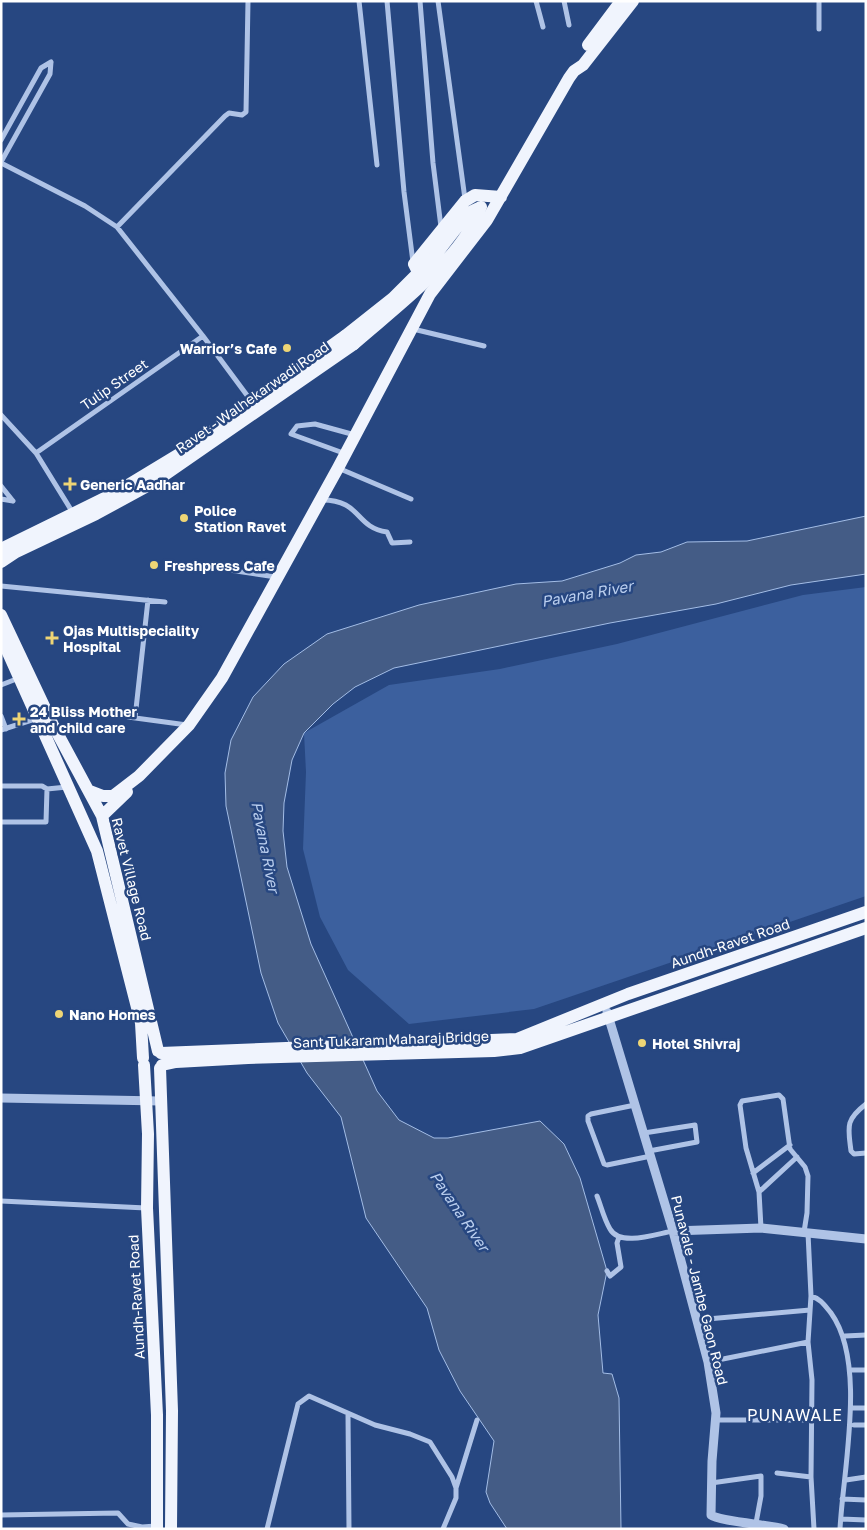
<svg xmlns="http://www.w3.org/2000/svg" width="867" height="1530" font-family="'Golos Text',sans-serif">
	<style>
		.green { fill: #3c609e }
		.water { fill: #445c86; stroke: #a3bde6 }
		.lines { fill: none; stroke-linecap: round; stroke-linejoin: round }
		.minor { stroke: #afc3e6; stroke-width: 5 }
		.tertiary { stroke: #afc3e6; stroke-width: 9 }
		.primary { stroke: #f0f4fd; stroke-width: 12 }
		.primary-bridge { stroke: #f0f4fd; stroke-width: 12 }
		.poi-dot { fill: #eed575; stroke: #274781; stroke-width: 2 }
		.labels { text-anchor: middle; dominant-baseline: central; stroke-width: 5; stroke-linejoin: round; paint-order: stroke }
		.poi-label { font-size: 14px; font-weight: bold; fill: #fff; stroke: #274781; text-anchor: start }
		.street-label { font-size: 14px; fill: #fff; stroke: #274781 }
		.water-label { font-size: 15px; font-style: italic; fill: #baceee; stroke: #274781 }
		.quarter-label { font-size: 16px; letter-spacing: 1px; fill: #fff; stroke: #274781 }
	</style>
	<rect width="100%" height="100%" fill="#274781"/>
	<path class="green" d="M 866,587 L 866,896 L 534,1009 L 409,1024 L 348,970 L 320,917 L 303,849 L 306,772 L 304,733 L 389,685 L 500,669 L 617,644 L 803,595 Z"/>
	<path class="water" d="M 866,516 L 866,574 L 791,585 L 716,604 L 610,623 L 394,668 L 355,687 L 333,704 L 304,733 L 292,760 L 284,803 L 283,831 L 287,867 L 311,944 L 377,1091 L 399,1120 L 434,1138 L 448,1138 L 540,1121 L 564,1144 L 580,1178 L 607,1271 L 598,1315 L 603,1373 L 612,1374 L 619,1398 L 621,1529 L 507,1529 L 490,1503 L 486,1492 L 494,1441 L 460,1391 L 439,1350 L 427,1308 L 366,1218 L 341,1117 L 307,1073 L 278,1023 L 261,973 L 226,806 L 225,773 L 231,740 L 253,697 L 284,664 L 327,634 L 419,605 L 516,584 L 562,581 L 620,563 L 636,555 L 661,552 L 687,542 L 747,541 Z"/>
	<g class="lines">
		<path class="minor" d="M 359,1 L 377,165
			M 387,1 L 404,192 L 413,262
			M 420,1 L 433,163 L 441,227
			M 438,1 L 465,199
			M 536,1 L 543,27
			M 564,1 L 569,25
			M 819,29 L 819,1
			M 1,140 L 41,68 L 51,62
			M 1,162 L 50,74 L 51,62
			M 1,163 L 85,206 L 117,227 L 203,336
			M 117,227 L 225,116 L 229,113 L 242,115 L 246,112 L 248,1
			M 413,329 L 484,346
			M 1,415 L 36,453 L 73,513
			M 36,453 L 203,336 L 252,402
			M 346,454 L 291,434 L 297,426 L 315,424 L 355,435
			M 338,468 L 411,499
			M 1,486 L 13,501
			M 1,499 L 13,501
			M 322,500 C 362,500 354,527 387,532 L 392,543 L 410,542
			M 196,565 L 276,577
			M 1,586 L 165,602
			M 1,685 L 19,678
			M 1,716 L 6,729
			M 128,717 L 187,725
			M 135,718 L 148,600
			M 1,730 L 38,718
			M 1,786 L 42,786 L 47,789 L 67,787
			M 1,822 L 46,822 L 47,789
			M 866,1104 C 845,1120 848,1127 851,1151 L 854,1154 L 866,1153
			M 635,1105 L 591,1114 L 588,1116 L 588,1121 L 604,1164 L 607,1165 L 651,1156
			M 644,1133 L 695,1125 L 697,1142 L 649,1151
			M 753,1173 L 790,1145
			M 759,1192 L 746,1148 L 740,1105 L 742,1101 L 779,1095 L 783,1099 L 790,1149 L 805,1167 L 808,1176 L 807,1213 L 804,1232
			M 597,1196 C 601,1206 604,1219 610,1229 C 620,1247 656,1234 673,1231
			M 1,1201 L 146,1208
			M 761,1228 L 759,1192 L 797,1157
			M 808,1233 L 811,1296 L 808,1342 L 812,1380 L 811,1477 L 814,1529
			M 607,1271 L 610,1276 L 621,1267 L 617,1243 L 619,1237
			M 811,1296 C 821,1299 825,1306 831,1313 C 867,1363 843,1469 840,1529
			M 696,1320 L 810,1310
			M 845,1336 L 866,1335
			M 708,1362 L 808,1342
			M 851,1370 L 866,1370
			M 853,1408 L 866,1408
			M 348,1414 L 349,1529
			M 715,1420 L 812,1420
			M 854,1425 L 866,1425
			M 777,1473 L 811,1477
			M 846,1480 L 866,1477
			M 711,1483 L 761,1476 L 761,1496 L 756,1523
			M 456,1488 L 477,1420
			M 842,1499 L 866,1500
			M 1,1515 L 118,1513 L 128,1524 L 142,1527 L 156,1526
			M 841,1519 L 866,1520
			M 267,1529 L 298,1404 L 309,1396 L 375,1425 L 410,1434 L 430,1442 L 452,1477 L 456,1488 L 456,1498 L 443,1529"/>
		<path class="tertiary" d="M 607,1012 L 673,1231 L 708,1362 L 716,1413 L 712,1461 L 711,1515 C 718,1521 770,1525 784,1529
			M 1,1098 L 160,1101
			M 673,1231 L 761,1228 L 866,1239"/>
		<path class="primary" d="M 588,45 L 621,1
			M 423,282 L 414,264 L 465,201 L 475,195 L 501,197
			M 1,549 L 115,493 L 186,450 L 345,336
			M 1,562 L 16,552 L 96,514 L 153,483 L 354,344
			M 1,615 L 53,725 L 102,816 L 158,1051
			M 1,637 L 97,851 L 141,1023 L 143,1058
			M 90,791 L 103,796 L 113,796 L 139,776 L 189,725 L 222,678 L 338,468 L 430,294 L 487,220 L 569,78 L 574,71 L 583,65 L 633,1
			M 102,816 L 127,792
			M 161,1053 L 517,1039 L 628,994 L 866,912
			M 144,1065 L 148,1134 L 147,1208 L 157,1415 L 157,1529
			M 162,1065 L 176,1062 L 248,1058 L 494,1051 L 520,1048 L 866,928
			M 160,1068 L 172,1411 L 171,1529"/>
		<path class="primary-bridge" d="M 345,336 L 393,298 L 434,257 L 468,213 L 481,207
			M 354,344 C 396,307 461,260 481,207"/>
	</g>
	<g class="poi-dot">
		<circle cx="287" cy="348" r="5"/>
		<path d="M67.5 476.5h5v5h5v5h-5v5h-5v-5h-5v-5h5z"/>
		<circle cx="184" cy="518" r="5"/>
		<circle cx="154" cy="565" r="5"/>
		<path d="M49.5 630.5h5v5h5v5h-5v5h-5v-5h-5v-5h5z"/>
		<path d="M16.5 711.5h5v5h5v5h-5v5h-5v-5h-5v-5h5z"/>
		<circle cx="59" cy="1014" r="5"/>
		<circle cx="642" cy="1043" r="5"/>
	</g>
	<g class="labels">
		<g class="poi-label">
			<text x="277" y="348" text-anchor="end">Warrior’s Cafe</text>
			<text x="80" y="484">Generic Aadhar</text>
			<text x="194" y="510">Police<tspan x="194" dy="16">Station Ravet</tspan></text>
			<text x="164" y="565">Freshpress Cafe</text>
			<text x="63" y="630">Ojas Multispeciality<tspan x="63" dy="16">Hospital</tspan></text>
			<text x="30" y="711">24 Bliss Mother<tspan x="30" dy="16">and child care</tspan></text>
			<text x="69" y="1014">Nano Homes</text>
			<text x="652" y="1043">Hotel Shivraj</text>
		</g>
		<g class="street-label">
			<text transform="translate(114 384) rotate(-35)">Tulip Street</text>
			<text transform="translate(252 397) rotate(-35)">Ravet - Walhekarwadi Road</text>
			<text transform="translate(132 879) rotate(76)">Ravet Village Road</text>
			<text transform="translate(730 943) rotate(-19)">Aundh-Ravet Road</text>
			<text transform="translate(391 1039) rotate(-2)">Sant Tukaram Maharaj Bridge</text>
			<text transform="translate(700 1290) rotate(76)">Punavale - Jambe Gaon Road</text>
			<text transform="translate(136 1297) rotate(-93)">Aundh-Ravet Road</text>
		</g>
		<g class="water-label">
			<text transform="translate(587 593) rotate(-10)">Pavana River</text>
			<text transform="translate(266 847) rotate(79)">Pavana River</text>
			<text transform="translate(460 1211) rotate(56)">Pavana River</text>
		</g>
		<g class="quarter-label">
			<text x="795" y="1415">PUNAWALE</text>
		</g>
	</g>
	<rect width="867" height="1530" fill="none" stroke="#ffffff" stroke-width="5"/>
</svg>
